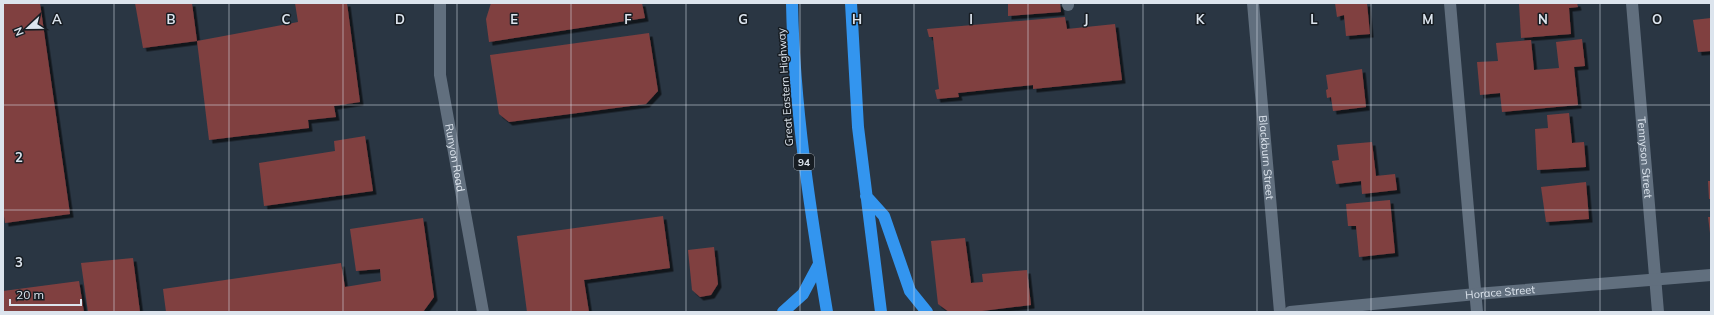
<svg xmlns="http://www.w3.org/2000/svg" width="1714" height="315" font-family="Mulish,sans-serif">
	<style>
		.building { fill: #804041; filter: url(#shadow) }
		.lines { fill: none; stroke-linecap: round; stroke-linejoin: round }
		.minor { stroke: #616f7e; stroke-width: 12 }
		.highway { stroke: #3395ef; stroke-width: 12 }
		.grid { fill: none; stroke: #dce4ed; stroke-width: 1; stroke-opacity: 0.55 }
		.labels { text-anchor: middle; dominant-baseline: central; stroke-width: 3; stroke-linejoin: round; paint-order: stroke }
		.shield { fill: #171d23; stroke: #a1a8b0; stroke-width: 1 }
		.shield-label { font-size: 10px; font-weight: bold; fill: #dce4ed }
		.street-label { font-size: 11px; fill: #dce4ed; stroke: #171d23 }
		.grid-label { font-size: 13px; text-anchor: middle; font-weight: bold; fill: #dce4ed; stroke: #171d23; stroke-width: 3; stroke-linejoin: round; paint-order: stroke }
	</style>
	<defs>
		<filter id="shadow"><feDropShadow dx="3.5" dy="3.5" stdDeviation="0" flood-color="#0009"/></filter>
	</defs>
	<rect width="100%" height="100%" fill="#2a3643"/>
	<path class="building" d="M 8,3 L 40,3 L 70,214 L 5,223 L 3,209 L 3,4 Z
		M 135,3 L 192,3 L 197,41 L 298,22 L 295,3 L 347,3 L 360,102 L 334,106 L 336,117 L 308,120 L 309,128 L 209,140 L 197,41 L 143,48 Z
		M 491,3 L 642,3 L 645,18 L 489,42 L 486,19 Z
		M 1008,3 L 1060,3 L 1061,12 L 1008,16 Z
		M 1335,3 L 1367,3 L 1370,34 L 1346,36 L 1344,15 L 1337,17 Z
		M 1519,3 L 1577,3 L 1578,7 L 1569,8 L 1571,34 L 1521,38 Z
		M 1065,17 L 1067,29 L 1115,24 L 1122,80 L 1033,89 L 1033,85 L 958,93 L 959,97 L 937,99 L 935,90 L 939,89 L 933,37 L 929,37 L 927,29 Z
		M 1711,18 L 1711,51 L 1698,52 L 1693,20 Z
		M 649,33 L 658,91 L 646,104 L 509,122 L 499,114 L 490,55 Z
		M 1582,39 L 1585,66 L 1574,67 L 1578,105 L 1502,112 L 1500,93 L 1480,95 L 1477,62 L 1498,61 L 1496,43 L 1531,40 L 1534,70 L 1559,68 L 1556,42 Z
		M 1362,69 L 1366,107 L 1333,111 L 1331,97 L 1327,98 L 1326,90 L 1328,89 L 1326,75 Z
		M 1569,113 L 1572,143 L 1584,142 L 1586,167 L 1537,170 L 1535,129 L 1548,128 L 1547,115 Z
		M 365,136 L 373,191 L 264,206 L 259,163 L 335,151 L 334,141 Z
		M 1372,142 L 1376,176 L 1395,174 L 1397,190 L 1362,194 L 1361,181 L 1336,184 L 1332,161 L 1339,160 L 1337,145 Z
		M 1708,181 L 1711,181 L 1711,199 L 1709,199 Z
		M 1586,182 L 1589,219 L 1546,222 L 1541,187 Z
		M 1390,200 L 1395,253 L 1359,257 L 1356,226 L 1348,226 L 1346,204 Z
		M 663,216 L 670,268 L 584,280 L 589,312 L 527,312 L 517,236 Z
		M 1708,217 L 1711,217 L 1711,233 L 1710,233 Z
		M 423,218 L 434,297 L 423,312 L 166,312 L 163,289 L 341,263 L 345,287 L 381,281 L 380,269 L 356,271 L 350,229 Z
		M 965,238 L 971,283 L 983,282 L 982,274 L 1027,270 L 1031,305 L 974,312 L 949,312 L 938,304 L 931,241 Z
		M 714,247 L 718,284 L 711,295 L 700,297 L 692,290 L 688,250 Z
		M 133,258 L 140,312 L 88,312 L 81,263 Z
		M 79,281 L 84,312 L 3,312 L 3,291 Z"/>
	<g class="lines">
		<g class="minor">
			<path id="s1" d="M 440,3 L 440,75 L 483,312"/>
			<path d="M 1068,3 L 1068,5"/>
			<path id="s2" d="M 1253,3 L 1280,312"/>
			<path d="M 1450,3 L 1477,312"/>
			<path id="s3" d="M 1632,3 L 1658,312"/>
			<path id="s4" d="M 1290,312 L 1476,294 L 1711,275"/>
		</g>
		<path class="highway" d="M 792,3 C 794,107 810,209 827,312
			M 851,3 L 858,127 L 881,312
			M 866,196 L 884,216 L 910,291 L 927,312
			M 783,312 L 803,294 L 819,264"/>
	</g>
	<path class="grid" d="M 114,3 L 114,312M 229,3 L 229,312M 343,3 L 343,312M 457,3 L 457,312M 571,3 L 571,312M 686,3 L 686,312M 800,3 L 800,312M 914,3 L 914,312M 1028,3 L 1028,312M 1143,3 L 1143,312M 1257,3 L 1257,312M 1371,3 L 1371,312M 1485,3 L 1485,312M 1600,3 L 1600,312M 3,105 L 1711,105M 3,210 L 1711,210"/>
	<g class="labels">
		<rect class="shield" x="794" y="154" width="20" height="16" rx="3"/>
		<g class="shield-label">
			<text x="804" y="162">94</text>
		</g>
		<g class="street-label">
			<text transform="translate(785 87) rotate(-94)">Great Eastern Highway</text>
			<text stroke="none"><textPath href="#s1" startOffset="156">Runyon Road</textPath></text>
			<text stroke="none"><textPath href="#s2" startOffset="155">Blackburn Street</textPath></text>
			<text stroke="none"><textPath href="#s3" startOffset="155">Tennyson Street</textPath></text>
			<text stroke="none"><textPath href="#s4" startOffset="211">Horace Street</textPath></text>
		</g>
	</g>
	<g class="grid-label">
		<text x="57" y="24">A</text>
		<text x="171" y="24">B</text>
		<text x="286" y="24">C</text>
		<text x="400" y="24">D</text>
		<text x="514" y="24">E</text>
		<text x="628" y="24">F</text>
		<text x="743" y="24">G</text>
		<text x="857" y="24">H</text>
		<text x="971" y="24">I</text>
		<text x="1086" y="24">J</text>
		<text x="1200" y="24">K</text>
		<text x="1314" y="24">L</text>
		<text x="1428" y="24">M</text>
		<text x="1543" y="24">N</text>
		<text x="1657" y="24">O</text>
		<text x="19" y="162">2</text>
		<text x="19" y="267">3</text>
	</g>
	<rect width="1714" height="315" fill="none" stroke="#dce4ed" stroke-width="8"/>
	<g transform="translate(28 28) rotate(248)" stroke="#171d23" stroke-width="3" paint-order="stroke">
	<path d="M0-3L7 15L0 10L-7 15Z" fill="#dce4ed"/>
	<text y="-6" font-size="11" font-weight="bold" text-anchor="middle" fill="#dce4ed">N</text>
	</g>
	<path d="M10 299v6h71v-6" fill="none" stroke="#dce4ed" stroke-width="2"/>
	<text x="16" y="299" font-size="12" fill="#dce4ed" stroke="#171d23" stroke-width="3" paint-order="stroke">20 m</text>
</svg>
